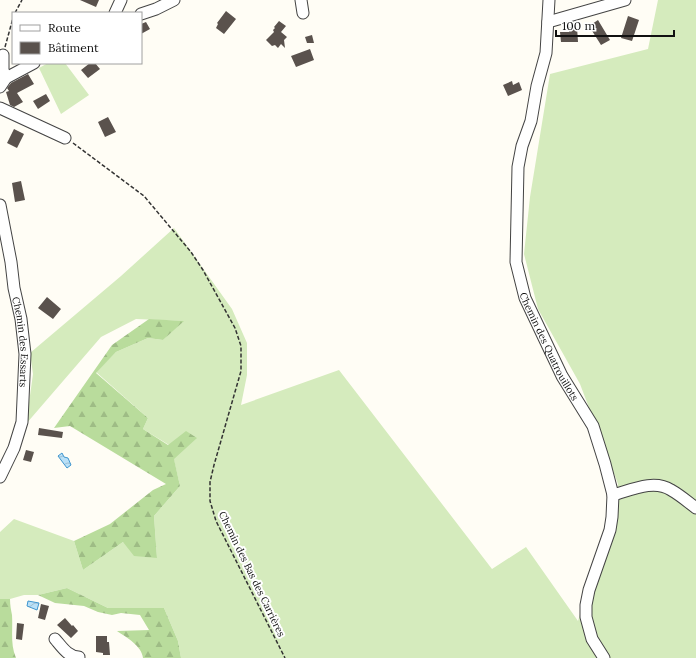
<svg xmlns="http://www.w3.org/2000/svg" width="696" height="658" font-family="Lora,serif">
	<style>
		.grass { fill: #d5ebbd }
		.forest { fill: url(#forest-firs) }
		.water { fill: url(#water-waves); stroke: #3f96cf }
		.building { fill: #5a524d }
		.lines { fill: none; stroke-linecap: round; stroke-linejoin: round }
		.minor-casing { stroke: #444; stroke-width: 13 }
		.path { stroke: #333; stroke-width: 1.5; stroke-dasharray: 4 2; stroke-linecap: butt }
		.minor { stroke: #fff; stroke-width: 11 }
		.labels { text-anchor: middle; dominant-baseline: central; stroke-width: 4; stroke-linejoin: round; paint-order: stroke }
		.street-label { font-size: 10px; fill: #111; stroke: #fff }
	</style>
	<defs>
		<pattern id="forest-firs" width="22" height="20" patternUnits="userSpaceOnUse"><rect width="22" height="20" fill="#b9dc9c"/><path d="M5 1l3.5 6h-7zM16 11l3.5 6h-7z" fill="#9ebc85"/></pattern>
		<pattern id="water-waves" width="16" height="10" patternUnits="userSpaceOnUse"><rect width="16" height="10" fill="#b9e0f7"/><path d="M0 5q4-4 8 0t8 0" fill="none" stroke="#9ebfd3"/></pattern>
	</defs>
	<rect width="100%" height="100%" fill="#fffdf5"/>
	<path class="grass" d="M 658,0 L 696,0 L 696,658 L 181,658 L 178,641 L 164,608 L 108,608 L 67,588 L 38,595 L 24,595 L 10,599 L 0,599 L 0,532 L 14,519 L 74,541 L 83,570 L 123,542 L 157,558 L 154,516 L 180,486 L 174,460 L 169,445 L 143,429 L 148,418 L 96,372 L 116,352 L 148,338 L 163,340 L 183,321 L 136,319 L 101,337 L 26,424 L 33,374 L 30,353 L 121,276 L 174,228 L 232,309 L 247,343 L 247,375 L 241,405 L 339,370 L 492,569 L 526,547 L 578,621 L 618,484 L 580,384 L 538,309 L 524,254 L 530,197 L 550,74 L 648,49 Z
		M 48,63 L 65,63 L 89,95 L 61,114 L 39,68 Z"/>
	<path class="forest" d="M 149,319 L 184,321 L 163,340 L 148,338 L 116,352 L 96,373 L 148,418 L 143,429 L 168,445 L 186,431 L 197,438 L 174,459 L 180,486 L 154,516 L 157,558 L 134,556 L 123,542 L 83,570 L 74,541 L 110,524 L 153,490 L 166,484 L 70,426 L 54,428 L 112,345 Z
		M 67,588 L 108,608 L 164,608 L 178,641 L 181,658 L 143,658 C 142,646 126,637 117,631 L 149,630 L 140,615 L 121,613 L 112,615 L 98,612 L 84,606 L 55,603 L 38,595 Z
		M 0,599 L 10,599 C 10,605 11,610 12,615 C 13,630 10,644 16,658 L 0,658 Z"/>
	<path class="water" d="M 62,453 L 64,457 L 68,458 L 71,465 L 67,468 L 58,456 Z
		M 28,601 L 39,603 L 37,610 L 27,606 Z"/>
	<path class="building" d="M 80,0 L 99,0 L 96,7 Z
		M 226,11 L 236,19 L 224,34 L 216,28 L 218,24 L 217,23 Z
		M 628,16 L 639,20 L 632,41 L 621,38 Z
		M 598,20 L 610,40 L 601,45 L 589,26 Z
		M 279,21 L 286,26 L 281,32 L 287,37 L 284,40 L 285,48 L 281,44 L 278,48 L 275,45 L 272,46 L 266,40 L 274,32 L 273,30 L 275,28 L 274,27 Z
		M 146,22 L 150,29 L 141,34 L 141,24 Z
		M 569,27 L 577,27 L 578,42 L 561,42 L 560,32 L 569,32 Z
		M 312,35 L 314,43 L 307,43 L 305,37 Z
		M 310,49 L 314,60 L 296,67 L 291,56 Z
		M 90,63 L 95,63 L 100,69 L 88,78 L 81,70 Z
		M 28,74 L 34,84 L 17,93 L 23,102 L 14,107 L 10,105 L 6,92 L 9,91 L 7,88 L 11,83 Z
		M 512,81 L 513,85 L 519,82 L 522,90 L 508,96 L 503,85 Z
		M 46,94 L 50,101 L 38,109 L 33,101 Z
		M 108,117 L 116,132 L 105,137 L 98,122 Z
		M 14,129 L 24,134 L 17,148 L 7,143 Z
		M 21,181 L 25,200 L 15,202 L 12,183 Z
		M 47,297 L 61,309 L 53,319 L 38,308 Z
		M 39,428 L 63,432 L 62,438 L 38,435 Z
		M 26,450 L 34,452 L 31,462 L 23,460 Z
		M 41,604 L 49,606 L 45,620 L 38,618 Z
		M 65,618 L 72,626 L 73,625 L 78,631 L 71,638 L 57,625 Z
		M 17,623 L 24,624 L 22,640 L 16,639 Z
		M 96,636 L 107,636 L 107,642 L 109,642 L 110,655 L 103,655 L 103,653 L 96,652 Z"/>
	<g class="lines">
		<defs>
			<g id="minor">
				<path d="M 301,0 L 303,13"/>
				<path id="s1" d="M 549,0 L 546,53 L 537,86 L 531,121 L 522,146 L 518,167 L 516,262 L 525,298 L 562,376 L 593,426 L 605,464 L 613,495 L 612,517 L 610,530 L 589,590 L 586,605 L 586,617 L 592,639 L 604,658"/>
				<path d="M 115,13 L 121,0"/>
				<path d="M 141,14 L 156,9 L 174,0"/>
				<path d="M 548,22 L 625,0"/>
				<path d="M 3,55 L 3,70 L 6,78"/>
				<path d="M 0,87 L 6,78 L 34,63"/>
				<path d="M 0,108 L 65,138"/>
				<path id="s2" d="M 0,205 L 11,262 L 14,288 L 21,319 L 25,354 L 22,422 L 14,448 L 0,477"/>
				<path d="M 613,495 C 631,490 654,479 671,490 C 680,495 688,502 696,508"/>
				<path d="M 55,639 C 62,647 68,657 79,657"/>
			</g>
		</defs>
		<use href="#minor" class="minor-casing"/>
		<path class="path" d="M 15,13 L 22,0
			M 5,47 L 13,18
			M 73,143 L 144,196 L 191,252 L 203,270 L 235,328 L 241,346 L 241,371 L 214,465 L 210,482 L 210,501 L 216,521 L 285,658"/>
		<use href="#minor" class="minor"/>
	</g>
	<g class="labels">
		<g class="street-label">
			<text stroke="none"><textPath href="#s2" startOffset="139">Chemin des Essarts</textPath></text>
			<text stroke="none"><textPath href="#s1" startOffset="357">Chemin des Quatrouillots</textPath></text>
			<text transform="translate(252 574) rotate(64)">Chemin des Bas des Carrières</text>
		</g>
	</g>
	<rect x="12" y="12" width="130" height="52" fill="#ffffff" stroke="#a0a0a0"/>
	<rect x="20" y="25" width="20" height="6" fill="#ffffff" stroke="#a0a0a0"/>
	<text x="48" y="32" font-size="12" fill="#111111">Route</text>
	<rect x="20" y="42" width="20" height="12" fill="#5a524d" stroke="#a0a0a0"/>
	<text x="48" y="52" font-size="12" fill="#111111">Bâtiment</text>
	<path d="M556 30v6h118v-6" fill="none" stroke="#111111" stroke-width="2"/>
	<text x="562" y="30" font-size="12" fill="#111111" stroke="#ffffff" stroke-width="3" paint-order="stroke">100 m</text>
</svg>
